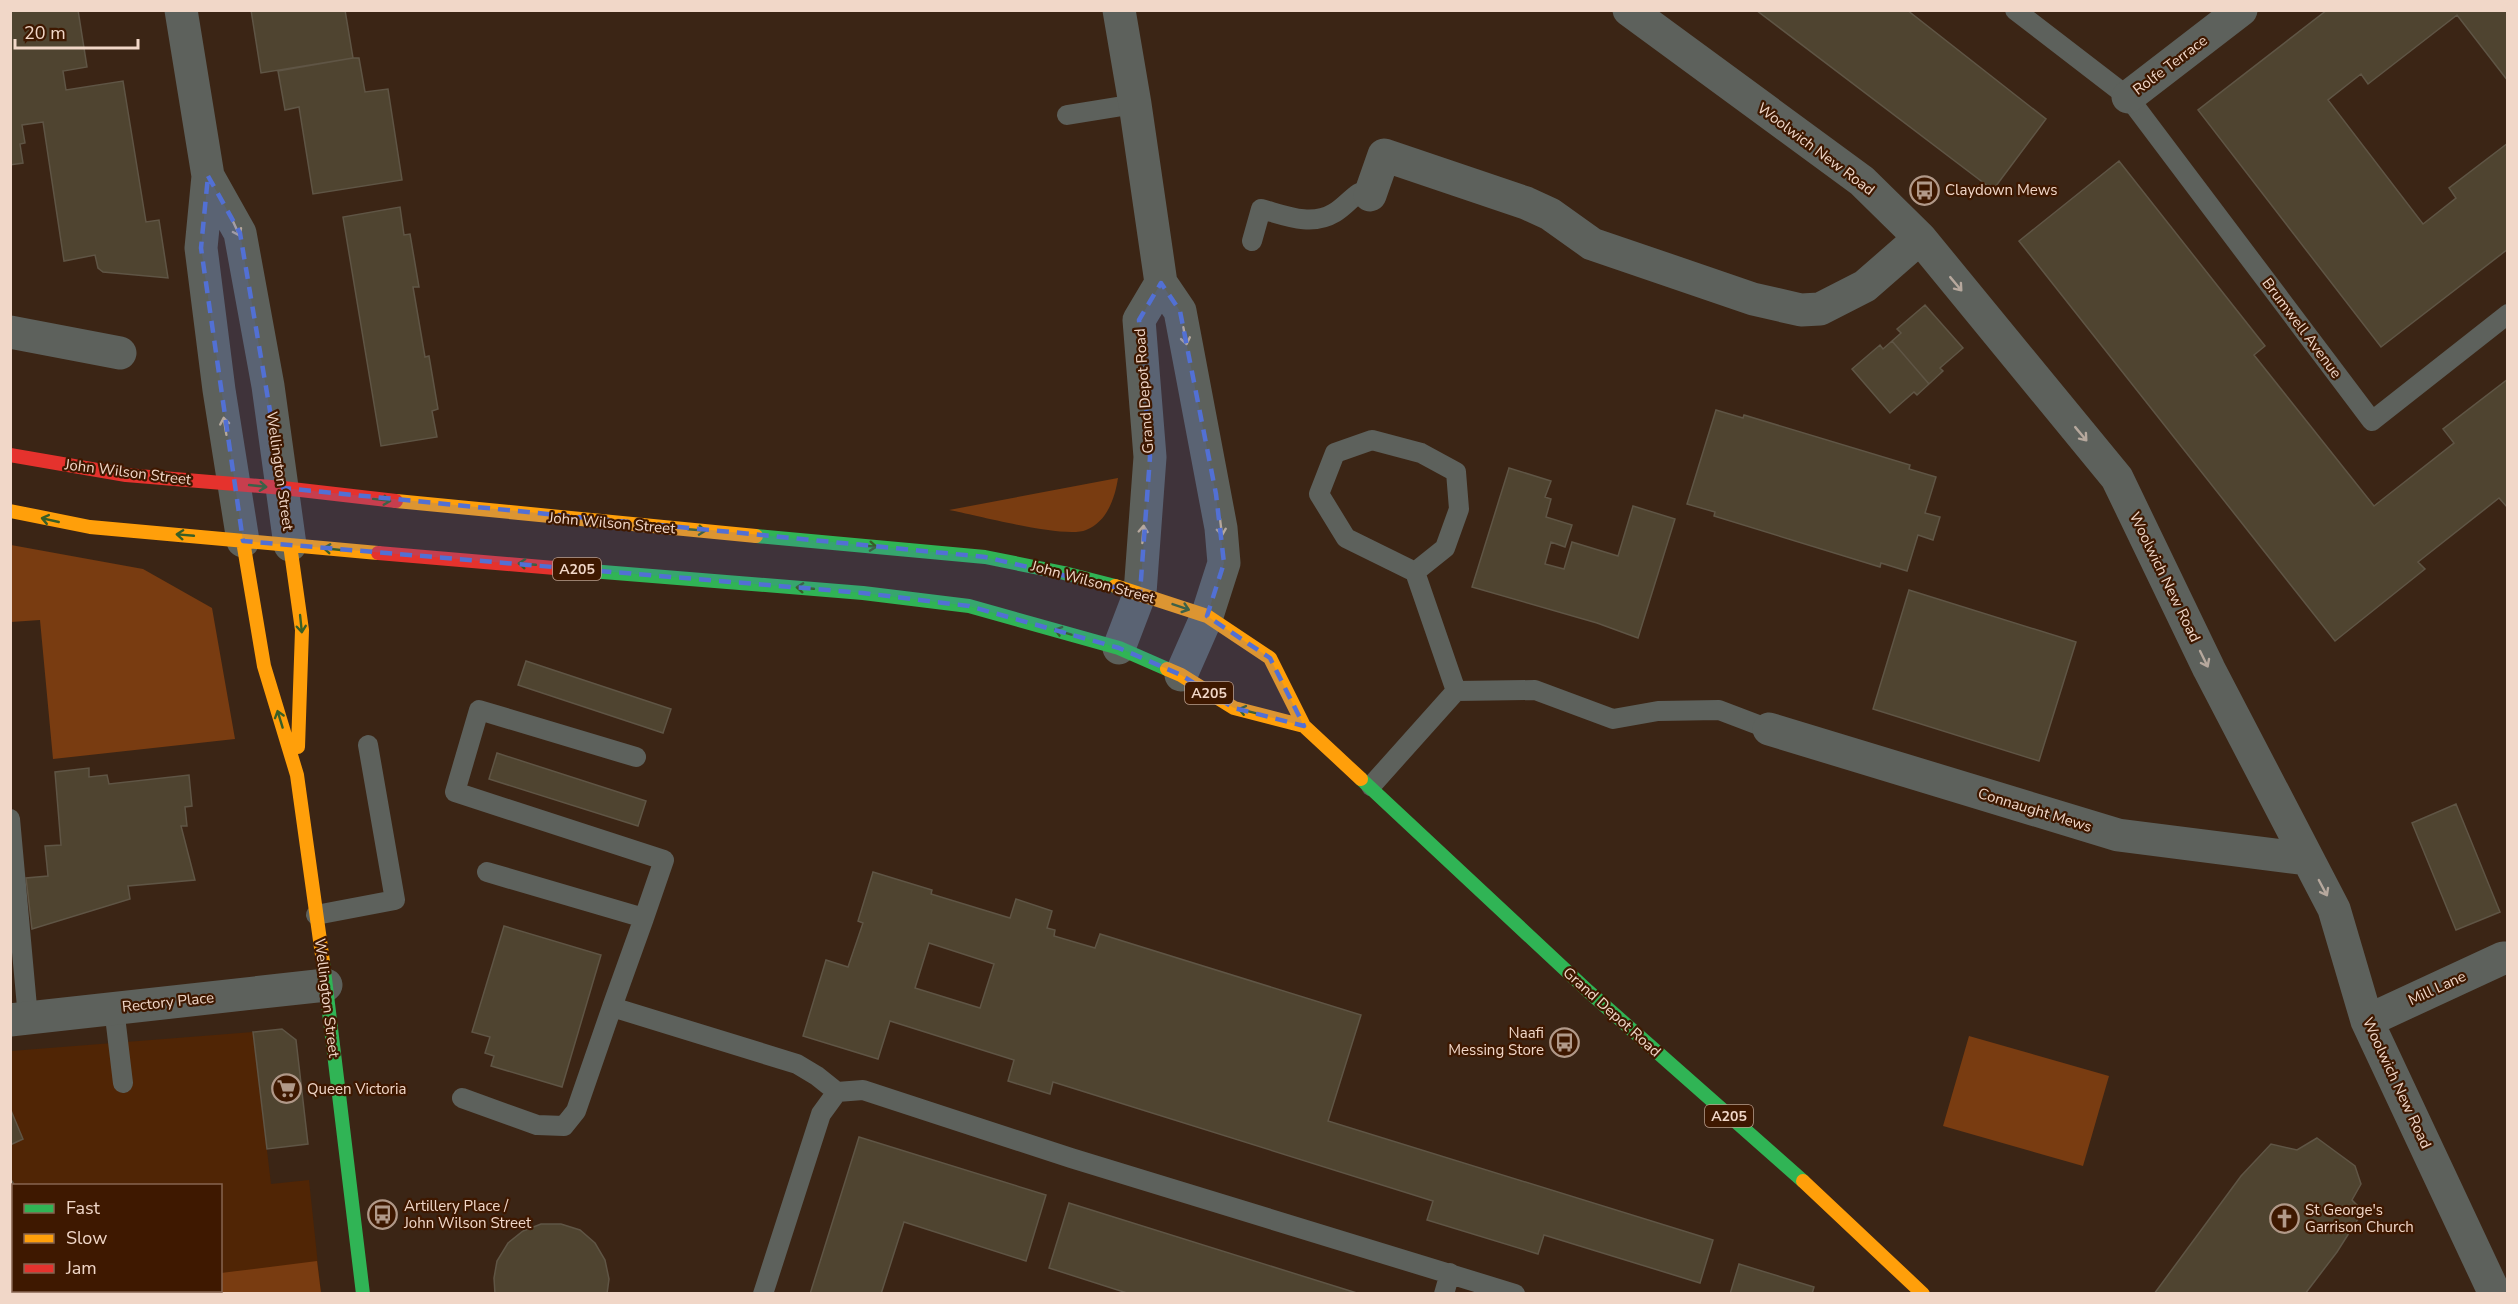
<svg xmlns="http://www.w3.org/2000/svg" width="2518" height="1304" font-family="'Nunito Sans',sans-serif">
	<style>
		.built { fill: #502505; fill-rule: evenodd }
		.green { fill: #793c11 }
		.building { fill: #4f4430; stroke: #5f5545; stroke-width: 1.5; fill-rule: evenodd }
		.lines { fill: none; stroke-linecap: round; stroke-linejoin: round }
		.lane { stroke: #5d615c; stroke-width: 20 }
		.street { stroke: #5d615c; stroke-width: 33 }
		.fast { stroke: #30b455; stroke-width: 14 }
		.slow { stroke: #ff9f0a; stroke-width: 14 }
		.jam { stroke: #e5322d; stroke-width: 14 }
		.oneway { stroke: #b6a89d }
		.oneway2 { stroke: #385e26 }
		.marked { fill: #5270d4; fill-opacity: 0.2; stroke: #5270d4; stroke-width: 4.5; stroke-dasharray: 12 8; stroke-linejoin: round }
		.labels { text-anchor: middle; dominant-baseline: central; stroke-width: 4.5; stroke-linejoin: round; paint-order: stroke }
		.shield { fill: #3e1800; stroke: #bb9e8c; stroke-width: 1.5 }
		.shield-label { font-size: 14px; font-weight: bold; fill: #f1d7c8 }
		.street-label { font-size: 15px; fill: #f1d7c8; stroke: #3e1800 }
		.poi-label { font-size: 15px; fill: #f1d7c8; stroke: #3e1800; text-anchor: start }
	</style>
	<rect width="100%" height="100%" fill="#3b2515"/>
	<path class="built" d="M 253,1032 L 271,1184 L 309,1180 L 321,1293 L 11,1294 L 11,1051 ZM 14,1186 L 220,1186 L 220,1290 L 14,1290 Z"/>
	<path class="green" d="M 1118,478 C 1115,498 1107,522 1086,530 C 1065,539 976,515 949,510 Z
		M 11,545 L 143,569 L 212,608 L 235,739 L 53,759 L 40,620 L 11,622 Z
		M 1969,1036 L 2109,1076 L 2083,1166 L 1943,1126 Z
		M 317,1261 L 321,1293 L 85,1293 L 85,1291 L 220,1290 L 221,1273 Z"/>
	<path class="building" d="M 10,10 L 78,10 L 87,67 L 63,71 L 66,90 L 123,81 L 146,222 L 159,220 L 168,278 L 103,272 L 98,268 L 95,255 L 64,261 L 43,122 L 22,125 L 25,143 L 20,144 L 23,163 L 10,165 Z
		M 251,10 L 345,10 L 353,58 L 261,73 Z
		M 1756,10 L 1907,10 L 2046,119 L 1993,190 Z
		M 2327,10 L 2508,10 L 2508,81 L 2457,15 L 2368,84 L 2361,74 L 2328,100 L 2423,224 L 2456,198 L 2449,188 L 2508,143 L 2508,249 L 2381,347 L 2198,110 Z
		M 353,58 L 359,58 L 365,92 L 388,89 L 402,180 L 313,194 L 299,107 L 285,110 L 278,71 Z
		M 2119,161 L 2265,346 L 2254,355 L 2374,506 L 2454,443 L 2443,429 L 2508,379 L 2508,508 L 2499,498 L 2418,562 L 2425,569 L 2335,641 L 2019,241 Z
		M 400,207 L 404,235 L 410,234 L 419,287 L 413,287 L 425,357 L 429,356 L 438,409 L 432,411 L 437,437 L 381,446 L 343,217 Z
		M 1925,305 L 1963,348 L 1940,368 L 1943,371 L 1929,384 L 1892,341 L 1901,333 L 1897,329 Z
		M 1892,341 L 1929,384 L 1917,395 L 1914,392 L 1890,413 L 1852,369 L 1880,345 L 1883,349 Z
		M 1716,410 L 1743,418 L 1744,415 L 1910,465 L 1909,469 L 1936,477 L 1925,513 L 1940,517 L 1933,540 L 1918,535 L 1907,571 L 1881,563 L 1880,567 L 1714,516 L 1715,512 L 1687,504 Z
		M 1509,468 L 1551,481 L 1545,497 L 1551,499 L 1546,517 L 1572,525 L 1565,547 L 1551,542 L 1545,564 L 1564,569 L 1572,542 L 1618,556 L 1633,506 L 1675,519 L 1638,638 L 1597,623 L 1472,587 Z
		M 1909,590 L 2076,642 L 2039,761 L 1873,709 Z
		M 526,661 L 671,709 L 663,733 L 518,685 Z
		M 497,753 L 646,801 L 638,826 L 489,779 Z
		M 89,768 L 89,777 L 107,775 L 109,784 L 189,775 L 192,806 L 185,807 L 187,826 L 181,826 L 195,880 L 128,886 L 130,899 L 32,929 L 26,878 L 48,876 L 45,846 L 61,845 L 55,772 Z
		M 2456,804 L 2500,912 L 2456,930 L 2412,823 Z
		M 873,872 L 932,890 L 931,894 L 1010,918 L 1016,899 L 1052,911 L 1047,928 L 1055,930 L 1054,936 L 1095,948 L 1100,934 L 1361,1015 L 1328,1121 L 1713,1240 L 1700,1283 L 1544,1235 L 1538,1254 L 1427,1220 L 1433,1201 L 1053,1082 L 1050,1094 L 1008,1081 L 1014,1060 L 890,1021 L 878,1059 L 803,1036 L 826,960 L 848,967 L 863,923 L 858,921 ZM 929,943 L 994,964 L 980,1008 L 915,988 Z
		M 504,926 L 601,955 L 562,1087 L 491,1066 L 494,1056 L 485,1053 L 490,1037 L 472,1032 Z
		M 282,1029 L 296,1040 L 308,1144 L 267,1149 L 253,1032 Z
		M 10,1108 L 23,1139 L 10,1145 Z
		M 859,1137 L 1046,1195 L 1026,1261 L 904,1222 L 881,1294 L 810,1294 Z
		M 2317,1138 L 2355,1166 L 2361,1184 L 2352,1200 L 2363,1211 L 2337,1252 L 2305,1294 L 2154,1294 L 2241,1176 L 2271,1144 L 2297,1150 Z
		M 10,1178 L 15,1186 L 14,1228 L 10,1230 Z
		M 1069,1203 L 1360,1294 L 1130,1294 L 1049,1268 Z
		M 541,1224 L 561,1224 L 580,1230 L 595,1243 L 605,1260 L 609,1279 L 607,1294 L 495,1294 L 494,1278 L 497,1261 L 508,1243 L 523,1231 Z
		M 1739,1264 L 1814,1287 L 1812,1294 L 1730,1294 Z"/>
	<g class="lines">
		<path class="lane" d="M 2015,10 L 2128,97 L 2372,421 L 2508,314
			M 1067,115 L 1135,104
			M 1252,241 L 1261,209 C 1284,215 1311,227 1334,213 C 1343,208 1350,199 1359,193 L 1370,195
			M 1456,691 L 1535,690 L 1613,719 L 1658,711 L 1719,710 L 1769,729
			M 636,757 L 479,710 L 455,792 L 664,860 L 644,918
			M 1371,786 L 1456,691 L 1415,572 L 1346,538 L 1319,494 L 1335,453 L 1372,440 L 1421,453 L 1456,472 L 1459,509 L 1445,548 L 1415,572
			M 10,819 L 28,1018
			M 487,872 L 644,918 L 612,1007 L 797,1064 L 817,1076 L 837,1092
			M 316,915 L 395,900 L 368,745
			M 114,1008 L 123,1083
			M 462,1098 L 537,1125 L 564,1126 L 576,1111 L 612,1007
			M 763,1294 L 821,1114 L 837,1092 L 863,1090 L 1071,1158 L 1515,1294
			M 1444,1294 L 1450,1273"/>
		<path class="street" d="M 181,10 L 208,176 L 201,248 L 219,390 L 243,541
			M 1119,10 L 1135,104 L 1161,283 L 1180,311 L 1221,528 L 1224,563 L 1207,616 L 1181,675
			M 1629,10 L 1862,181 L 1920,238 L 2117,478 L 2209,669 L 2334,909 L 2367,1021 L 2495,1294
			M 2128,97 L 2241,10
			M 208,176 L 240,233 L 268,386 L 290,545
			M 1370,195 L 1384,155 L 1526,203 L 1550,214 L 1592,244 L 1753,299 L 1801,310 L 1820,309 L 1865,286 L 1920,238
			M 10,332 L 120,353
			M 1119,648 L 1140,593 L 1150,457 L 1139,320 L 1161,283
			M 1769,729 L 2118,835 L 2307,859
			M 10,1020 L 326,985
			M 2367,1021 L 2503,958 L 2508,958"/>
		<path class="fast" d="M 756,536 L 985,557 L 1064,573 L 1115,586
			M 578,570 L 863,593 L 969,606 L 1119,648 L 1167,669
			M 1361,779 L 1588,991 L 1803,1181
			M 323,962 L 363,1294"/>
		<path class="slow" d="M 396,501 L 756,536
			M 10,511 L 90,527 L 378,553
			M 243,541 L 264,666 L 297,775 L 323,962
			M 290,545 L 302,630 L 298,747
			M 1115,586 L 1207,616 L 1270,658 L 1304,726 L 1361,779
			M 1167,669 L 1181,675 L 1234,708 L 1304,726
			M 1803,1181 L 1923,1294"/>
		<path class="jam" d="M 10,455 L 126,475 L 283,488 L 396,501
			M 378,553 L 578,570"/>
	</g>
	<defs><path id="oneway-shaft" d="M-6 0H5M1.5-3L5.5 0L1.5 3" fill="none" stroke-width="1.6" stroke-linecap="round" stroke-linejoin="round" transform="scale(1.5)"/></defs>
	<g class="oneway">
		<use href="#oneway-shaft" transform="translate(236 228) rotate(65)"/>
		<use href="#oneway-shaft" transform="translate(1956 284) rotate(50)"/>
		<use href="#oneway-shaft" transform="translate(1185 336) rotate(79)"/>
		<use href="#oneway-shaft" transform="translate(225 426) rotate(-99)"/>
		<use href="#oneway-shaft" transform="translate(2081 434) rotate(50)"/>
		<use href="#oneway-shaft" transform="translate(1221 527) rotate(83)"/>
		<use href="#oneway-shaft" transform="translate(1143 534) rotate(-86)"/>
		<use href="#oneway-shaft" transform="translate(2204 659) rotate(64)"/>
		<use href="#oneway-shaft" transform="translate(2323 888) rotate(62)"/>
	</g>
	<g class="oneway2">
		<use href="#oneway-shaft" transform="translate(258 486) rotate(6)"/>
		<use href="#oneway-shaft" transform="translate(382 500) rotate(7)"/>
		<use href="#oneway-shaft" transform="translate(50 520) rotate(-167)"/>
		<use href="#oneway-shaft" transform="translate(697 530) rotate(5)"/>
		<use href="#oneway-shaft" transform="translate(185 535) rotate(-175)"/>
		<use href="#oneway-shaft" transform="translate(868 546) rotate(5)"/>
		<use href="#oneway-shaft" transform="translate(332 549) rotate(-174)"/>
		<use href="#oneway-shaft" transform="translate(527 564) rotate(-175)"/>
		<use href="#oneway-shaft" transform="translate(805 588) rotate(-175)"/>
		<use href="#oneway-shaft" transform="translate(1181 607) rotate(19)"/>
		<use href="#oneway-shaft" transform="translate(301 624) rotate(84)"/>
		<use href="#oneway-shaft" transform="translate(1063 632) rotate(-163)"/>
		<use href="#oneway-shaft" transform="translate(1247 711) rotate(-166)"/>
		<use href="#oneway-shaft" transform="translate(280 719) rotate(-107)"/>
	</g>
	<path class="marked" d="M 208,176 L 240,233 L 283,488 L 985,557 L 1140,593 L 1150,457 L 1139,320 L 1161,283 L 1180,311 L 1216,494 L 1224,563 L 1207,616 L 1270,658 L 1304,726 L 1234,708 L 1181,675 L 1119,648 L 969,606 L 863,593 L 243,541 L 201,248 Z"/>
	<defs>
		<symbol id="bus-ring" viewBox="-11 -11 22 22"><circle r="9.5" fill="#3e1800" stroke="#b19989" stroke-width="1.5"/><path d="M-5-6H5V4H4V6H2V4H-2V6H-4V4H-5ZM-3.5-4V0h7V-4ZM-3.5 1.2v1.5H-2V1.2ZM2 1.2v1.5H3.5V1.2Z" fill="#b19989"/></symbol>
		<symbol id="supermarket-ring" viewBox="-11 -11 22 22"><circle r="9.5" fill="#3e1800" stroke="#b19989" stroke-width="1.5"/><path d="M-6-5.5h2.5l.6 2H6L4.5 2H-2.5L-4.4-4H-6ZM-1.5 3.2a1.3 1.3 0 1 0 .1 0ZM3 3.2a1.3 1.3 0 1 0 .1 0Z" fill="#b19989"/></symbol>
		<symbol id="church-ring" viewBox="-11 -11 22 22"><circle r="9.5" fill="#3e1800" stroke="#b19989" stroke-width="1.5"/><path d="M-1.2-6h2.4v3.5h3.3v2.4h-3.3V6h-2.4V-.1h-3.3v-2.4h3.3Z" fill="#b19989"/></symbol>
	</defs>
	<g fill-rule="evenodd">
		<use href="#bus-ring" x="1908" y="174" width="33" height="33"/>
		<use href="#bus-ring" x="1548" y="1026" width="33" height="33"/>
		<use href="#supermarket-ring" x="270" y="1072" width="33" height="33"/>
		<use href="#bus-ring" x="366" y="1198" width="33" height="33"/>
		<use href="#church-ring" x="2268" y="1202" width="33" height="33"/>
	</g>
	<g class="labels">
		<g class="shield">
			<rect x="553" y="558" width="48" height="22" rx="4.5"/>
			<rect x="1185" y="682" width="48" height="22" rx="4.5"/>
			<rect x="1705" y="1105" width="48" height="22" rx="4.5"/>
		</g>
		<g class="shield-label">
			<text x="577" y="569">A205</text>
			<text x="1209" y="693">A205</text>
			<text x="1729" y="1116">A205</text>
		</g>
		<g class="street-label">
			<text transform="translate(2170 65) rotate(-37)">Rolfe Terrace</text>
			<text transform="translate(1816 149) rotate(37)">Woolwich New Road</text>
			<text transform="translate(2302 328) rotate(53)">Brumwell Avenue</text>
			<text transform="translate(1144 391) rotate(-94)">Grand Depot Road</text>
			<text transform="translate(280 471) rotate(82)">Wellington Street</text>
			<text transform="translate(128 472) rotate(7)">John Wilson Street</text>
			<text transform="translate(612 523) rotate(5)">John Wilson Street</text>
			<text transform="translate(2165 577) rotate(64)">Woolwich New Road</text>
			<text transform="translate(1093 582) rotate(15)">John Wilson Street</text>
			<text transform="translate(2035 810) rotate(17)">Connaught Mews</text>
			<text transform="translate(2437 988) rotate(-25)">Mill Lane</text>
			<text transform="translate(327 998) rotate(83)">Wellington Street</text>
			<text transform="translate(168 1002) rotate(-6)">Rectory Place</text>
			<text transform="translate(1612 1012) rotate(42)">Grand Depot Road</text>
			<text transform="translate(2397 1083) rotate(65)">Woolwich New Road</text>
		</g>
		<g class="poi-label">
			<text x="1945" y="190">Claydown Mews</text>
			<text x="1544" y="1033" text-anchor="end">Naafi<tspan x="1544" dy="17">Messing Store</tspan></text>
			<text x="307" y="1089">Queen Victoria</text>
			<text x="404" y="1206">Artillery Place /<tspan x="404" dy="17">John Wilson Street</tspan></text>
			<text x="2305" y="1210">St George's<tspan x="2305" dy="17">Garrison Church</tspan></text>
		</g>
	</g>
	<rect width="2518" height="1304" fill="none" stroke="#f1d7c8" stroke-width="24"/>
	<rect x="12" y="1184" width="210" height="108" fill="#3e1800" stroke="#866450" stroke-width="1.5"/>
	<rect x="24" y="1204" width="30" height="9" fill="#30b455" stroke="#866450" stroke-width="1.5"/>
	<text x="66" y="1214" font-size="18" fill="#f1d7c8">Fast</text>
	<rect x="24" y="1234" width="30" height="9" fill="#ff9f0a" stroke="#866450" stroke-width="1.5"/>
	<text x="66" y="1244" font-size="18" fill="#f1d7c8">Slow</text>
	<rect x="24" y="1264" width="30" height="9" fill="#e5322d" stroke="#866450" stroke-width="1.5"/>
	<text x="66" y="1274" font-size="18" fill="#f1d7c8">Jam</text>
	<path d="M15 39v9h123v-9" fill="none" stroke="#f1d7c8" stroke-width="3"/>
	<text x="24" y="39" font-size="18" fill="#f1d7c8" stroke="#3e1800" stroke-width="4.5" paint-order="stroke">20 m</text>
</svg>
